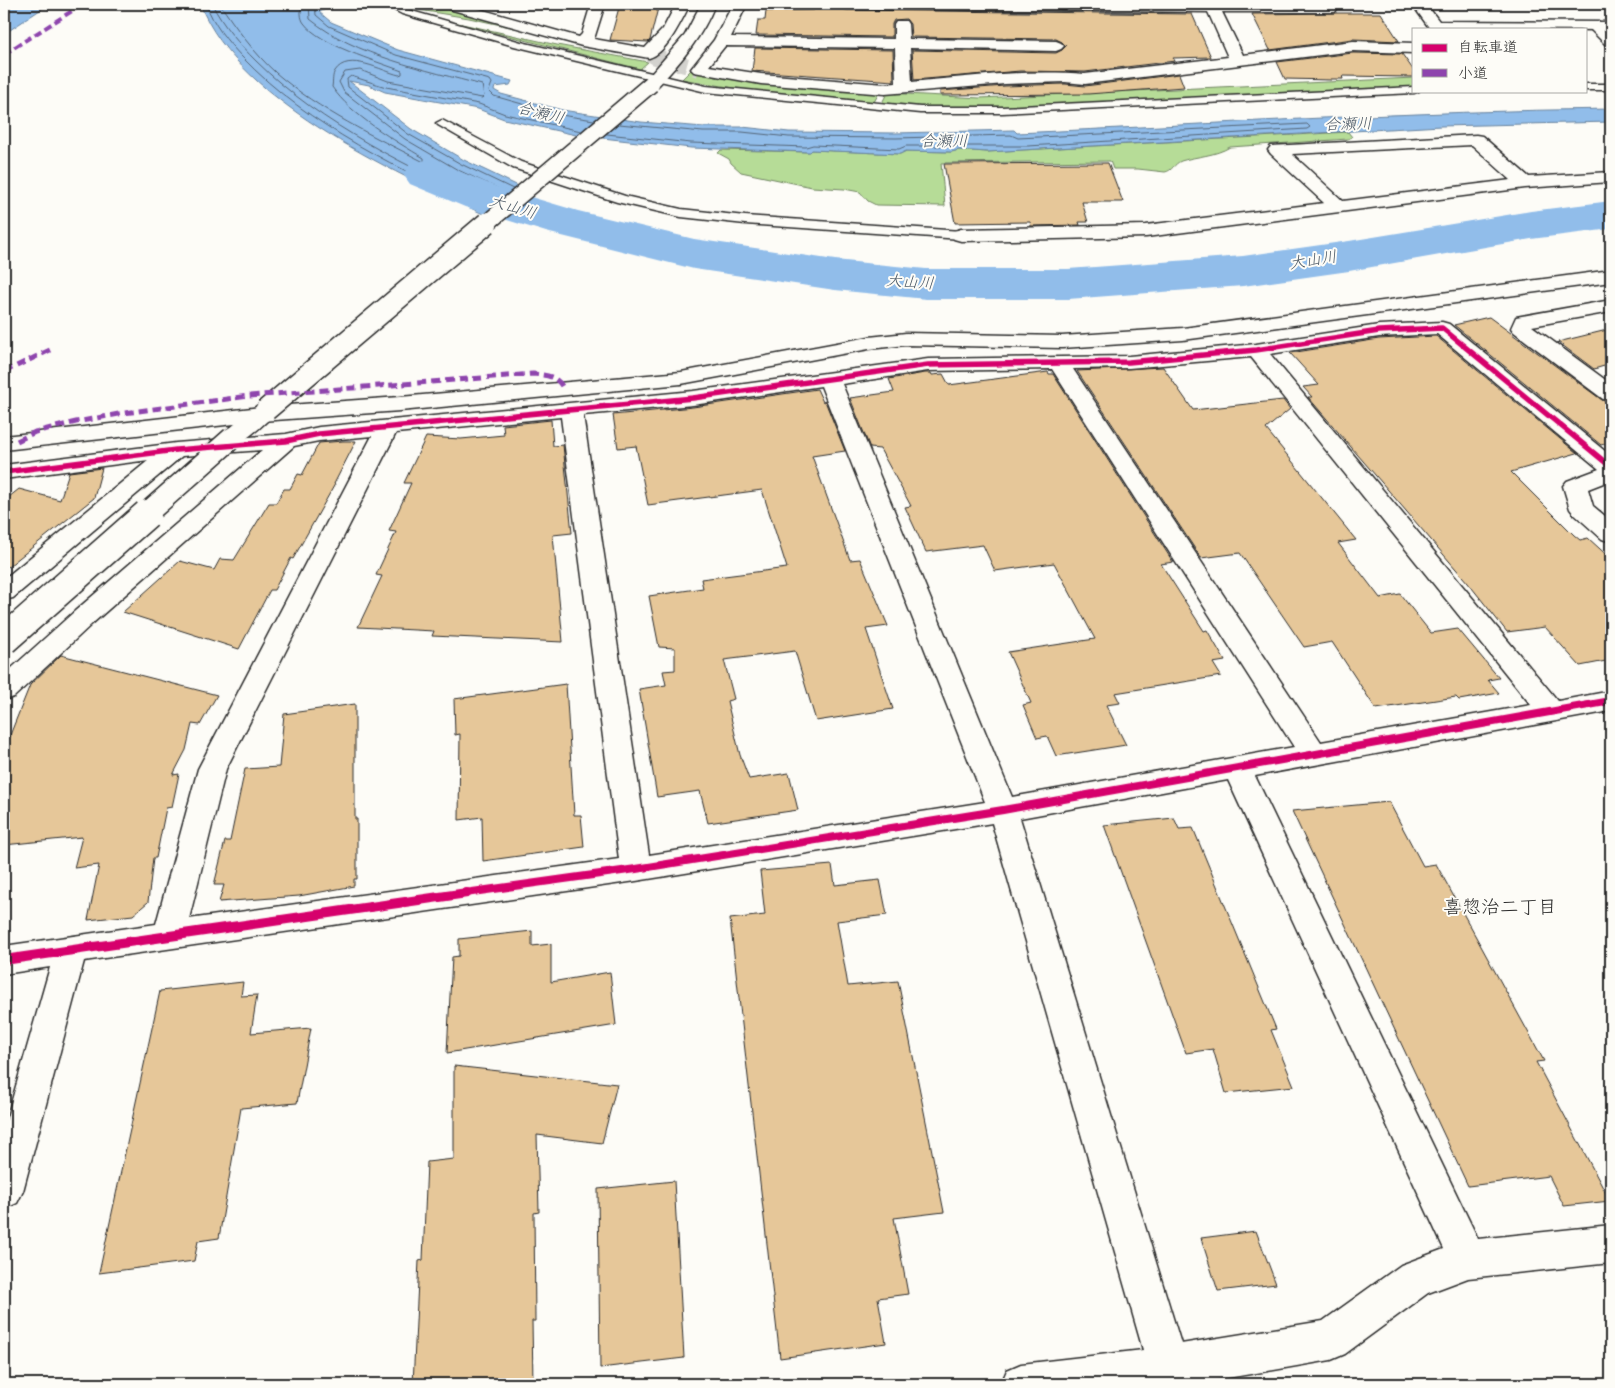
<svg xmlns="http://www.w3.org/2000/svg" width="1615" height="1388" font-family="'Comic Neue','Klee One',sans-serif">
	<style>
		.green { fill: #b6dc97; stroke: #708461 }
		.water { fill: #91bdea; stroke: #68839e }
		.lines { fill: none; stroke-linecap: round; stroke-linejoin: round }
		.shore { stroke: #546577; stroke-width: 1 }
		.river { fill: #91bdea; fill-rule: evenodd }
		.building { fill: #e6c799; stroke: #2b2b2b }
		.street-tunnel { stroke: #d3d2ce; stroke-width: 16; stroke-dasharray: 16 8; stroke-linecap: butt }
		.lane-casing { stroke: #2b2b2b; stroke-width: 3 }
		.street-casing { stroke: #2b2b2b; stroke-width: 3 }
		.secondary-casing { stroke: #2b2b2b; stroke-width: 3 }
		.lane { fill: #fdfcf7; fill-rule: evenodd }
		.street { fill: #fdfcf7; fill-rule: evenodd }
		.secondary { fill: #fdfcf7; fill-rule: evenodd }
		.secondary-bridge-far2-casing { stroke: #2b2b2b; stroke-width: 19; stroke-linecap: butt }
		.secondary-bridge-far1-casing { stroke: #2b2b2b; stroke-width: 24; stroke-linecap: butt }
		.secondary-bridge-casing { stroke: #2b2b2b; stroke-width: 31; stroke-linecap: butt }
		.secondary-bridge-far2 { stroke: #fdfcf7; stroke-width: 16 }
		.secondary-bridge-far1 { stroke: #fdfcf7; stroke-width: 21 }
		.secondary-bridge { stroke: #fdfcf7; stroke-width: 28 }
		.quiet-far1 { stroke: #8e44ad; stroke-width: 4; stroke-dasharray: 8 4; stroke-linecap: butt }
		.quiet { stroke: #8e44ad; stroke-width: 5; stroke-dasharray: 9 5; stroke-linecap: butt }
		.cycleway-far2-casing { stroke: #fdfcf7; stroke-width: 8 }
		.cycleway-far1-casing { stroke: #fdfcf7; stroke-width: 11 }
		.cycleway-casing { stroke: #fdfcf7; stroke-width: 13 }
		.cycleway-far2 { stroke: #d6006c; stroke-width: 5.5 }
		.cycleway-far1 { stroke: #d6006c; stroke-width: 8 }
		.cycleway { stroke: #d6006c; stroke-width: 10 }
		.labels { text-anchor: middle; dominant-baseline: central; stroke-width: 4; stroke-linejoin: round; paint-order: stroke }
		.far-water-label { font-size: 16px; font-style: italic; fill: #4a5764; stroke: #fdfcf7 }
		.neighbourhood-label { font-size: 19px; fill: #2b2b2b; stroke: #fdfcf7 }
	</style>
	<rect width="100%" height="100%" fill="#fdfcf7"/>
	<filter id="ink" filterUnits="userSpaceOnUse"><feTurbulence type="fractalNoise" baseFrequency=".02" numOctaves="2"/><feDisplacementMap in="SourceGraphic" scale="10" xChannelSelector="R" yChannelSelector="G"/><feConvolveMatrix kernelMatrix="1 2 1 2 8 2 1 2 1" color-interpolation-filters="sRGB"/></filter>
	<g filter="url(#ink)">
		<path class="green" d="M 400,4 L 437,4 L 474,16 L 551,36 L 469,18 L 413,9 Z
			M 453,22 L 557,45 L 648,62 L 640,69 Z
			M 692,69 L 879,93 L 874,102 L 751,91 L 682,79 Z
			M 1414,78 L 1414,87 L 1101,103 L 1003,107 L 922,107 L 882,103 L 887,93 L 980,98 Z
			M 1348,132 L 1352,137 L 1348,139 L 1230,147 C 1215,156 1197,156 1181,161 C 1174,164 1172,171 1165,172 L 1138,169 L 1113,169 L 1110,161 L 941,163 L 945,206 L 876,205 L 868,201 L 860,192 L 844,189 L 812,187 L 741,172 L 731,163 L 729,159 L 718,153 L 721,150 L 809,152 L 812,150 L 900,154 L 906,151 L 951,152 L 959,150 L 987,152 Z"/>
		<path class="water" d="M 4,4 L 49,4 L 4,34 Z
			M 200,4 L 318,4 L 324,10 L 319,12 L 331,22 L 398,50 L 512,81 L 510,85 L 495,87 L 494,90 L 501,94 L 562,110 L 641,122 L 704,127 L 742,127 L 789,132 L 896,133 L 1014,130 L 1017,133 C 1215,124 1413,111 1611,109 L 1611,122 L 1441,126 L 987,152 L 959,150 L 951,152 L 906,151 L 900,154 L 812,150 L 810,152 L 691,148 L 576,135 L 504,119 L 478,109 L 385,92 L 369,85 L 349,81 L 411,129 L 464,160 L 535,194 L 498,221 C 405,177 239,105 200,4 Z"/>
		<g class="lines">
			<path class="shore" d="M 206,4 C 213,24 227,41 242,57 C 309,127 401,170 488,210
				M 212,4 C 223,26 239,44 256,61 C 323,127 409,167 493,206
				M 220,4 C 236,28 254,53 276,73 C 320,111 373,136 424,162 L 424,158 C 395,141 351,115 332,87 C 333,82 332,75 335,71 C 348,51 382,71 399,75 L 402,74 L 402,71 C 376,61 320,45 304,23 C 300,18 301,10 301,4
				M 309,4 L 310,19 C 355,56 427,70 482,85 L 484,96 L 482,98 L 388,81 L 360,70 L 345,72 L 339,82 L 344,92 L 405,139 L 458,170 L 508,193
				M 315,4 L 316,15 L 329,26 L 396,55 L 490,80 L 492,83 L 489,91 L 494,96 L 561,115 L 594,120
				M 607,134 L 691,143 L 806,147 L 813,145 L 899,149 L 906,146 L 1028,146 L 1307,129 L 1310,127 L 1307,124 L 1018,138 L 1011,135 L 896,138 L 789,137 L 742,132 L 703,132 L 619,124
				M 513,189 L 461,164 L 408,134 L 348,87 L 347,79 L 351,76 L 386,87 L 479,104 L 505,114 L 581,131"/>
			<path class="river" d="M 426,160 L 442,164 L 497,187 L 578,211 L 694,239 L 835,260 L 926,269 L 1068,269 L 1243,256 L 1349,241 L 1531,211 L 1611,201 L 1611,229 L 1531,239 L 1349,271 L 1243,286 L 1068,299 L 926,299 L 835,290 L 694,269 L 546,232 L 465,207 L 410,184 L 403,174 L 410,164 Z"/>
		</g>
		<path class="building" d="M 620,4 L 659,4 L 650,40 L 648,42 L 610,40 Z
			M 829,7 L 847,10 L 1192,14 L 1211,57 L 1173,58 L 1175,61 L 1085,72 L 1020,71 L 914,80 L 912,50 L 1056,53 L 1062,50 L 1066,46 L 1062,42 L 1056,39 L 911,37 L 910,24 L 906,19 L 894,20 L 892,24 L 892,37 L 756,35 L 758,20 L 765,20 L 766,11 L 814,10 L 814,8 Z
			M 1337,13 L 1381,13 L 1399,41 L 1353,39 L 1270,50 L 1252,14 Z
			M 755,48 L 893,50 L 894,81 L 752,71 Z
			M 1353,53 L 1402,54 L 1414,71 L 1414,77 L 1342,76 L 1343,79 L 1331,79 L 1332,80 L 1285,79 L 1277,62 Z
			M 1179,74 L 1184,87 L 1088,94 L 940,95 L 940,91 L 1005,86 L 1065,84 L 1085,86 Z
			M 1108,163 L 1123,202 L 1082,202 L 1088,222 L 1079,222 L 1080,225 L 1031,226 L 1030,222 L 955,223 L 944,164 Z
			M 1489,317 L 1602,400 L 1611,404 L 1611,442 L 1601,445 L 1454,325 Z
			M 1611,329 L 1611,364 L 1594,369 L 1558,342 Z
			M 1436,336 L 1577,453 L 1511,472 L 1574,535 L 1580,540 L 1588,538 L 1611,559 L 1611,660 L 1580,666 L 1545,627 L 1507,632 L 1468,583 L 1308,397 L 1312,397 L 1303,387 L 1319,385 L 1290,353 L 1379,339 Z
			M 1163,367 L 1193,410 L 1283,400 L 1290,409 L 1266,429 L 1356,540 L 1338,543 L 1380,598 L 1400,594 L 1431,633 L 1458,629 L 1499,678 L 1488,680 L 1499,693 L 1459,700 L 1456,697 L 1376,709 L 1332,642 L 1304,647 L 1240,553 L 1201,558 L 1077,371 Z
			M 1048,372 L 1049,374 L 1053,374 L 1173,562 L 1161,564 L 1204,631 L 1207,630 L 1225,661 L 1213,663 L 1221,676 L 1115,693 L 1120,703 L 1106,705 L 1126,745 L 1056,756 L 1047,736 L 1037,738 L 1023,705 L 1031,703 L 1008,652 L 1095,639 L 1054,563 L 995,571 L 983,545 L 926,552 L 905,507 L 911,506 L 880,449 L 870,448 L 850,398 L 894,392 L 889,379 L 925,373 L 931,373 L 932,375 L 943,374 L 949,385 Z
			M 817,389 L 823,402 L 825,401 L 845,451 L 812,456 L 850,560 L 860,559 L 888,626 L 866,629 L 893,709 L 816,721 L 795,651 L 724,660 L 734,699 L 727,701 L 740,755 L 749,779 L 789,773 L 798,810 L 708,823 L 700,791 L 657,797 L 639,689 L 666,685 L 663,671 L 675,670 L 675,648 L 659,647 L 649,596 L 703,588 L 701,579 L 787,568 L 762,490 L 648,505 L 636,446 L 618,448 L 613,415 L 693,407 Z
			M 551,420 L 553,446 L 563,445 L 572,533 L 553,535 L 563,642 L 432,636 L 434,631 L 358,627 L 382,576 L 376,575 L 396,532 L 389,531 L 411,483 L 404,483 L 426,437 L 461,439 L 504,435 L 503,425 Z
			M 343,441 L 356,441 L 334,484 L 335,484 L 293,559 L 291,558 L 274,590 L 270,590 L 239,649 L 123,612 L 180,561 L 214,570 L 220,559 L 234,560 L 269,503 L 276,503 L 284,489 L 290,489 L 298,474 L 302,475 L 319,443 Z
			M 102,468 L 94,498 L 4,570 L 4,501 L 19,489 L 60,500 L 69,472 Z
			M 61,655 L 217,695 L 200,725 L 192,724 L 186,750 L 173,775 L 179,774 L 172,807 L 166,808 L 156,858 L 153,858 L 148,902 L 133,915 L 88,920 L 99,865 L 74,868 L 82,837 L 4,845 L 4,750 L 30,685 Z
			M 566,684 L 574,815 L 581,815 L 584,847 L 483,861 L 482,817 L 459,820 L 460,734 L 455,735 L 454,699 Z
			M 355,704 L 355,819 L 357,819 L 357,879 L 354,879 L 354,886 L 299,896 L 219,902 L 224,885 L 214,885 L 225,841 L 230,841 L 245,769 L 279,767 L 284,714 Z
			M 1389,802 L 1423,866 L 1436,864 L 1544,1061 L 1536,1062 L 1610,1201 L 1564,1206 L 1549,1176 L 1468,1186 L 1292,811 Z
			M 1174,818 L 1179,829 L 1193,828 L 1276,1029 L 1271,1030 L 1294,1086 L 1226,1093 L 1213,1049 L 1186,1053 L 1104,825 Z
			M 832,865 L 835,885 L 880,880 L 887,915 L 837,921 L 848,986 L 898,981 L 944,1212 L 894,1218 L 908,1294 L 878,1298 L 886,1343 L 780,1358 L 730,919 L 765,915 L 760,871 Z
			M 532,931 L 532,946 L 551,944 L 551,982 L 610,972 L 616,1025 L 447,1053 L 452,957 L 459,956 L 459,939 Z
			M 243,982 L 241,996 L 257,995 L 251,1033 L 311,1028 L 297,1103 L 241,1108 L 219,1238 L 198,1241 L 194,1261 L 99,1273 L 160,991 Z
			M 454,1066 L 617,1084 L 602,1143 L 537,1135 L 539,1212 L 534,1213 L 535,1321 L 532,1321 L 533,1384 L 413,1384 L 419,1261 L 423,1260 L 427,1162 L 454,1159 Z
			M 674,1181 L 684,1358 L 600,1368 L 598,1189 Z
			M 1256,1231 L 1276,1284 L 1218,1291 L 1201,1238 Z"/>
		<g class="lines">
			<path class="street-tunnel" d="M 649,53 L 656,57 L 699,69"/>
			<defs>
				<path id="lane" d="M 383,4 L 395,4 L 408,10 L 521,42 L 706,86 L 920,107 L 1002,107 L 1414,87 L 1414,91 L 1419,91 L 1414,93 L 1002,113 L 920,113 L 706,92 L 514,46 L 402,14 Z
					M 1593,23 L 1597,24 L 1611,38 L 1611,47 L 1607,46 L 1589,28 L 1588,26 Z
					M 1586,84 L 1611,84 L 1611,90 L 1586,90 Z
					M 442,120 L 521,162 L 625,196 L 681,209 L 745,216 L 961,231 L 967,235 L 961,239 L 745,224 L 681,217 L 617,202 L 513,168 L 438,125 L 436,123 Z"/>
				<path id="street" d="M 448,4 L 462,4 L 579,37 L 582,34 L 591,4 L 605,4 L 594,39 L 645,48 L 663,29 L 676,4 L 690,4 C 682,20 667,53 649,58 L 582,46 L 449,9 Z
					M 733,4 L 747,4 L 731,37 L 894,39 L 894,24 L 896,21 L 906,21 L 908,24 L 909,39 L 1056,41 L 1061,43 L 1064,46 L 1061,49 L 1056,51 L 910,48 L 912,82 C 969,77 1028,69 1085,74 L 1228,57 L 1208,12 L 847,8 L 842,7 L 840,4 L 1330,5 L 1335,6 L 1337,9 L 1335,12 L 1222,12 L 1243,55 L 1353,41 L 1414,43 L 1414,53 L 1353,51 L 1085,84 L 1065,82 L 1005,84 L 885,94 L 761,84 L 694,72 L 691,69 L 714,40 ZM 725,46 L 895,48 L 896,83 L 885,84 L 761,74 L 709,66 Z
					M 1412,4 L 1426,4 L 1439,21 L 1611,22 L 1611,30 L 1430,29 Z
					M 1476,135 L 1482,136 L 1529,177 L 1611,172 L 1611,182 L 1525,188 L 1146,237 L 961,241 L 954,239 L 952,235 L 954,231 L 961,229 L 1146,225 L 1324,203 L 1271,154 L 1268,150 L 1271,146 ZM 1472,145 L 1511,180 L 1343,201 L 1292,154 Z
					M 1611,270 L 1611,282 L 1183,340 L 1062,348 L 906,345 L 869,349 L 681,384 L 400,411 L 261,421 L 4,450 L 4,436 L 261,407 L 400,397 L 681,372 L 869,337 L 906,333 L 1062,336 L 1183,328 Z
					M 1611,300 L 1611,312 L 1532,326 L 1611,384 L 1611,400 L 1603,399 L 1514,332 L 1511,328 L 1516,317 Z
					M 1442,322 L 1449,324 L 1611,456 L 1611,480 L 1588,489 L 1593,506 L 1611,521 L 1611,542 L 1602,539 L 1574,514 L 1570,509 L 1563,486 L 1567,481 L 1599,469 L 1437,334 L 1379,337 L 1270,354 L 1558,701 L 1611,691 L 1611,711 L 1255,776 L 1478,1239 L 1611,1225 L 1611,1263 L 1468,1278 L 1428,1293 L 1345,1354 L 1331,1360 L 1193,1384 L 1001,1384 L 1007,1370 L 1021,1364 L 1143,1350 L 992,823 L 636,881 L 84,961 L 23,1191 L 17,1203 L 4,1209 L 4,1128 L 50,967 L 4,974 L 4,946 L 156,924 L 198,769 L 372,436 L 319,441 L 294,446 L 93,623 L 14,697 L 4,700 L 4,675 L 75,611 L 262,450 L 182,456 L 13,598 L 4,600 L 4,579 L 149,460 L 4,479 L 4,465 L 176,443 L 286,434 L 319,427 L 693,391 L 928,359 L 1129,356 L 1256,344 L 1379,325 ZM 1251,357 L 1531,705 L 1321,742 L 1073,369 L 1129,368 ZM 1052,369 L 1294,747 L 1012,797 L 842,384 L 928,371 ZM 821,386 L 985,802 L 649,855 L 583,415 L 693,405 ZM 561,417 L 619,859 L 189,919 L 226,769 L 396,433 ZM 1228,780 L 1444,1249 L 1401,1265 L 1323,1321 L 1181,1344 L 1020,818 Z"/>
				<path id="secondary" d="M 701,4 L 715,4 C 703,36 680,63 657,87 L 645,87 L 643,84 L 645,81 L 685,35 Z
					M 266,403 L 274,405 L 277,410 L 274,415 C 260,426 243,448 224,443 L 221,438 L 224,433 L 258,405 Z"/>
			</defs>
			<use href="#lane" class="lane-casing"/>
			<use href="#street" class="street-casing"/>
			<use href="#secondary" class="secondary-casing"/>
			<use href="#lane" class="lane"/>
			<use href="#street" class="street"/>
			<use href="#secondary" class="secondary"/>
			<defs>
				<path id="secondary-bridge-far2" d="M 486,224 L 651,84"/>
				<path id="secondary-bridge-far1" d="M 266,410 L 487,223
					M 145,515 L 232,438"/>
				<path id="secondary-bridge" d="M 4,640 L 147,514"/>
			</defs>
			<use href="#secondary-bridge-far2" class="secondary-bridge-far2-casing"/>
			<use href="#secondary-bridge-far1" class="secondary-bridge-far1-casing"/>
			<use href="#secondary-bridge" class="secondary-bridge-casing"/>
			<use href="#secondary-bridge-far2" class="secondary-bridge-far2"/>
			<use href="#secondary-bridge-far1" class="secondary-bridge-far1"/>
			<use href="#secondary-bridge" class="secondary-bridge"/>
			<path class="quiet-far1" d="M 4,54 L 83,4"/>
			<path class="quiet" d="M 4,372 L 50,350
				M 17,441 L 35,432 L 76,422 L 124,413 L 249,396 L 533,374 C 547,375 558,376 564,390"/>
			<defs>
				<path id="cycleway-far2" d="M 4,472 L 176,450 L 286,441 L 319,434 L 693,398 L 928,365 L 1129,362 L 1256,350 L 1379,331 L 1442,328 L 1611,467"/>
				<path id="cycleway-far1" d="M 458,894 L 636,869 L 1003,810 L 1611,701"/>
				<path id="cycleway" d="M 4,960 L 467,893"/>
			</defs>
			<use href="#cycleway-far2" class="cycleway-far2-casing"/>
			<use href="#cycleway-far1" class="cycleway-far1-casing"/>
			<use href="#cycleway" class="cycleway-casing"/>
			<use href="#cycleway-far2" class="cycleway-far2"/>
			<use href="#cycleway-far1" class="cycleway-far1"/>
			<use href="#cycleway" class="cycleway"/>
		</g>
	</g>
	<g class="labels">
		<g class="far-water-label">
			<text transform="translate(541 113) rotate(14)">合瀬川</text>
			<text transform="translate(1348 124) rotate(-2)">合瀬川</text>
			<text x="944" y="141">合瀬川</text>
			<text transform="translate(513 207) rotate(17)">大山川</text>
			<text transform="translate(1313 260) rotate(-9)">大山川</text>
			<text transform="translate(910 282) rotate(4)">大山川</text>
		</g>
		<g class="neighbourhood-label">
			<text x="1500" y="907">喜惣治二丁目</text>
		</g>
	</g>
	<rect width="1615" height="1388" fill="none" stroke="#fdfcf7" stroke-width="20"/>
	<rect x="10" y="10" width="1595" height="1368" fill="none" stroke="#2b2b2b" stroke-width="2" filter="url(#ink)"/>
	<rect x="1412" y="28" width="175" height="65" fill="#fdfcf7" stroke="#a9a8a5"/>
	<rect x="1422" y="44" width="25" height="8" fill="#d6006c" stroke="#a9a8a5"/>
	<text x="1458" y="52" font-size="15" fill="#2b2b2b">自転車道</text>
	<rect x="1422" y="69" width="25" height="8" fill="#8e44ad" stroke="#a9a8a5"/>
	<text x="1458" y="78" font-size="15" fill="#2b2b2b">小道</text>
</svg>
